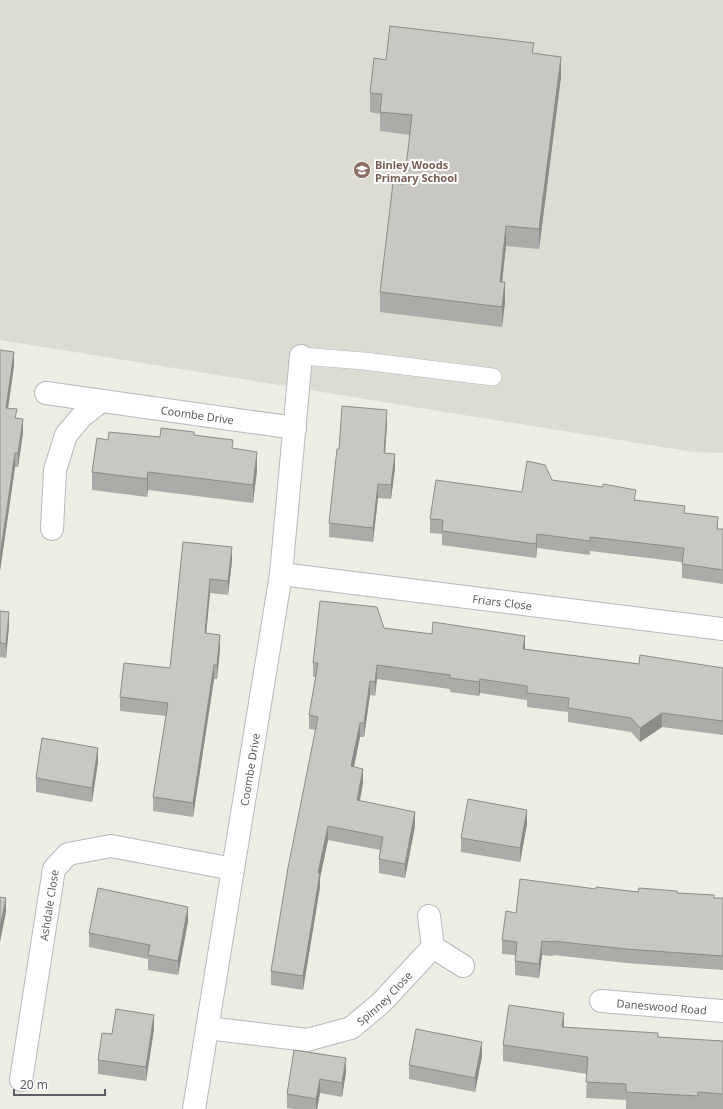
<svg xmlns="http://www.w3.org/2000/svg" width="723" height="1109" font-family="'Noto Sans',sans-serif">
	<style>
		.education { fill: #dddcd3 }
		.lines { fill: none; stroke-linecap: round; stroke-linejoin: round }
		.service-casing { stroke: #b7b8bd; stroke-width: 18 }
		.minor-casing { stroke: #b7b8bd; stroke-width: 24 }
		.service { stroke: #fff; stroke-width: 17 }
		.minor { stroke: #fff; stroke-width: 22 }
		.wall { fill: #adaba7 }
		.shaded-wall { fill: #8d8b88 }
		.building { fill: #c9c7c2; stroke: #8d8b88 }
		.labels { text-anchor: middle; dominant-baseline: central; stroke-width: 4; stroke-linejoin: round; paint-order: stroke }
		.education-label { font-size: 11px; font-weight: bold; fill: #785e54; stroke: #fff; text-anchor: start }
		.street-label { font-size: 11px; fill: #5c5e64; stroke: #fff }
	</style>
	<rect width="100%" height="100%" fill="#edede4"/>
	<path class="education" d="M 0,0 L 723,0 L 723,453 L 693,452 L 0,340 Z"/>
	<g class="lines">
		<defs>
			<path id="service" d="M 301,356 L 364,361 L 493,377"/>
			<g id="minor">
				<path id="s1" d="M 46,393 L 295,428"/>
				<path d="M 52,529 L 55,470 L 66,435 L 82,416 L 100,402"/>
				<path id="s2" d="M 281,574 L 723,629"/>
				<path d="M 429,916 L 433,947 L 463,966"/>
				<path id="s3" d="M 601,1001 L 723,1011"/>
				<path id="s4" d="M 207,1028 L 307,1040 L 351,1028 L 381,1003 L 433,947"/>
				<path id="s5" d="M 21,1080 L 54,869 L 68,854 L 111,846 L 233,869"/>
				<path id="s6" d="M 194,1109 L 281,574 L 301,356"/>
			</g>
		</defs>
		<use href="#service" class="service-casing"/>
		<use href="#minor" class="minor-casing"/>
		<use href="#service" class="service"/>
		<use href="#minor" class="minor"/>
	</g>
	<path class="wall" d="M 534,54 L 561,77 L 539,249 L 506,246 L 502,282 L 505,302 L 502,327 L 380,312 L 380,292 L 404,184 L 410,135 L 380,131 L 380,114 L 370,112 L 370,93 L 386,60 Z
		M 0,350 L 14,366 L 8,408 L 17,418 L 23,433 L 18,467 L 15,467 L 0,571 Z
		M 387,424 L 385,453 L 395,468 L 391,499 L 378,498 L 373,542 L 329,537 L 329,523 L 339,449 Z
		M 194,435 L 233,449 L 257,470 L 253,503 L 148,490 L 147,497 L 92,490 L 92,472 L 108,440 L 160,437 Z
		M 552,480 L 636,500 L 685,513 L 718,529 L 723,529 L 723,584 L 682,578 L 682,562 L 590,551 L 590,555 L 537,548 L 536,558 L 442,545 L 442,534 L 430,533 L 430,519 L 522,492 Z
		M 183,542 L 232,561 L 228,595 L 210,593 L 206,633 L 220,649 L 217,679 L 214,679 L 193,817 L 153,811 L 153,797 L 166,716 L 120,711 L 120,697 L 170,668 Z
		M 0,611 L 9,626 L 6,658 L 0,657 Z
		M 384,628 L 525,649 L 639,664 L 723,668 L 723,735 L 662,727 L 640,742 L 631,732 L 568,722 L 568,712 L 527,707 L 527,700 L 480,693 L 479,696 L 450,692 L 450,689 L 377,679 L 375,696 L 370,695 L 364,737 L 360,737 L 354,767 L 363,783 L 360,801 L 415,826 L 405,878 L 379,873 L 379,859 L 380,850 L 328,840 L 320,878 L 320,887 L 303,990 L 271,985 L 271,971 L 316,730 L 309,729 L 309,715 L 316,677 L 313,677 L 313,663 Z
		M 98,762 L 92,802 L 36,792 L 36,778 Z
		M 527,824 L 520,862 L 461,852 L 461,838 Z
		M 596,889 L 638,892 L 677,893 L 714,898 L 723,898 L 723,970 L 626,963 L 553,955 L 553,956 L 542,955 L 539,978 L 515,975 L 515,955 L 502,954 L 502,940 L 516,913 Z
		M 188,921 L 178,975 L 148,970 L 148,959 L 89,947 L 89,933 Z
		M 564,1027 L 658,1037 L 723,1041 L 723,1109 L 626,1109 L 626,1100 L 586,1098 L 587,1074 L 503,1061 L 503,1045 Z
		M 154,1029 L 146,1081 L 98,1074 L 98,1060 L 112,1034 Z
		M 294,1050 L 346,1072 L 342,1097 L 320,1093 L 317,1109 L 294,1109 L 287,1108 L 287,1094 Z
		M 482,1056 L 475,1092 L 409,1079 L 409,1065 Z"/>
	<path class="shaded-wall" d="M 561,57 L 561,77 L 539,249 L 539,229 Z
		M 506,226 L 506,246 L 500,301 L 500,282 Z
		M 505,282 L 505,302 L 502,327 L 502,307 Z
		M 14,352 L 14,366 L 6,422 L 6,408 Z
		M 387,410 L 387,424 L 384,467 L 384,453 Z
		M 23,419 L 23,433 L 18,467 L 18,453 Z
		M 257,452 L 257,470 L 253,503 L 253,485 Z
		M 15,453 L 15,467 L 0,571 L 0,557 Z
		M 395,454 L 395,468 L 391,499 L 391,485 Z
		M 148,472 L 148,490 L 147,497 L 147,479 Z
		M 378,484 L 378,498 L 373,542 L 373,528 Z
		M 718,517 L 718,531 L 717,529 Z
		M 537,534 L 537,548 L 536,558 L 536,544 Z
		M 232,547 L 232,561 L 228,595 L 228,581 Z
		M 210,579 L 210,593 L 205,647 L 205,633 Z
		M 9,612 L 9,626 L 6,658 L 6,644 Z
		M 220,635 L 220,649 L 217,679 L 217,665 Z
		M 525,636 L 525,650 L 523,649 Z
		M 214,665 L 214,679 L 193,817 L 193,803 Z
		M 377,665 L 377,679 L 375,696 L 375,682 Z
		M 480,679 L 480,693 L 479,696 L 479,682 Z
		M 370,681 L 370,695 L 364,737 L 364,723 Z
		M 662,713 L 662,727 L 640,742 L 640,728 Z
		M 360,723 L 360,737 L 351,780 L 351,766 Z
		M 98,748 L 98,762 L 92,802 L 92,788 Z
		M 363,769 L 363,783 L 357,814 L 357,800 Z
		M 527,810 L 527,824 L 520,862 L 520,848 Z
		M 415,812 L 415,826 L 405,878 L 405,864 Z
		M 328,826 L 328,840 L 320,878 L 320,887 L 303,990 L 303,976 L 318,873 Z
		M 6,898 L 6,912 L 0,942 L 0,928 Z
		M 188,907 L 188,921 L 178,975 L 178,961 Z
		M 542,941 L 542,955 L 539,978 L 539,964 Z
		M 564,1013 L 564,1029 L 562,1027 Z
		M 154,1015 L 154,1029 L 146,1081 L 146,1067 Z
		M 482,1042 L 482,1056 L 475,1092 L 475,1078 Z
		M 346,1058 L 346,1072 L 342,1097 L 342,1083 Z
		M 320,1079 L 320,1093 L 317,1109 L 316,1109 L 316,1099 Z"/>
	<path class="building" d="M 390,26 L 534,43 L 532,53 L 561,57 L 539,229 L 506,226 L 500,282 L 505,282 L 502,307 L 380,292 L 393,183 L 404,184 L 412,115 L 380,112 L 382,94 L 370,93 L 374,58 L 386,60 Z
		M 0,350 L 14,352 L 6,408 L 17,409 L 15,418 L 23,419 L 18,453 L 15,453 L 0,557 Z
		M 342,406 L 387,410 L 384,453 L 395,454 L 391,485 L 378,484 L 373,528 L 329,523 L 337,449 L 339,449 Z
		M 161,428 L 194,432 L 194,435 L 233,440 L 232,448 L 257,452 L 253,485 L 148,472 L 147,479 L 92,472 L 97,438 L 108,440 L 109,432 L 160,437 Z
		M 527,461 L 545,465 L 552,480 L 603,487 L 603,484 L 636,490 L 634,500 L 685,506 L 684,513 L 718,517 L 717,529 L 723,529 L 723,570 L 682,564 L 684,548 L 590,537 L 590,541 L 537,534 L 536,544 L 442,531 L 443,520 L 430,519 L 436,480 L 522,492 Z
		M 183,542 L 232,547 L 228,581 L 210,579 L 205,633 L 220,635 L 217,665 L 214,665 L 193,803 L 153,797 L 168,703 L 120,697 L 124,663 L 170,668 Z
		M 320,601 L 377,607 L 384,628 L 432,634 L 433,622 L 525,636 L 523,649 L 639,664 L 640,655 L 723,668 L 723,721 L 662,713 L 640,728 L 631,718 L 568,708 L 569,698 L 527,693 L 527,686 L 480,679 L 479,682 L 450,678 L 450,675 L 377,665 L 375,682 L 370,681 L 364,723 L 360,723 L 351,766 L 363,769 L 357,800 L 415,812 L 405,864 L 379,859 L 383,837 L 328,826 L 318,873 L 320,873 L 303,976 L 271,971 L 288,868 L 318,717 L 309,715 L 318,663 L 313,663 Z
		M 0,611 L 9,612 L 6,644 L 0,643 Z
		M 42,738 L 98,748 L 92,788 L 36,778 Z
		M 468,799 L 527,810 L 520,848 L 461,838 Z
		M 520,879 L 596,889 L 596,887 L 638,892 L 639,888 L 677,891 L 677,893 L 714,895 L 714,898 L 723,898 L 723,956 L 626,949 L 553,941 L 553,942 L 542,941 L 539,964 L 515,961 L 517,942 L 502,940 L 506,911 L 516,913 Z
		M 98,888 L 188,907 L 178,961 L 148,955 L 150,945 L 89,933 Z
		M 0,897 L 6,898 L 0,928 Z
		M 509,1005 L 564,1013 L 562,1027 L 658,1033 L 658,1037 L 723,1041 L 723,1094 L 698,1092 L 698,1096 L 626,1092 L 626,1084 L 586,1082 L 588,1057 L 503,1045 Z
		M 116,1009 L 154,1015 L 146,1067 L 98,1060 L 102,1033 L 112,1034 Z
		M 416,1029 L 482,1042 L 475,1078 L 409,1065 Z
		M 294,1050 L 346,1058 L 342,1083 L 320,1079 L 316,1099 L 287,1094 Z"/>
	<defs>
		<symbol id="school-disc" viewBox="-11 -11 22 22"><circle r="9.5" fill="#8d6e63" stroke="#fff"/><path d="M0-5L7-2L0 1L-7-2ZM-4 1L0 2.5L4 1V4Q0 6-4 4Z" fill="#fff"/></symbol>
	</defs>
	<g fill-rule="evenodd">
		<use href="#school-disc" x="352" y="160" width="20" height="20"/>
	</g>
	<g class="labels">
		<g class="education-label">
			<text x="375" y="164">Binley Woods<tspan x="375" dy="13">Primary School</tspan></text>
		</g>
		<g class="street-label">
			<text stroke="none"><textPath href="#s1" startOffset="153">Coombe Drive</textPath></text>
			<text stroke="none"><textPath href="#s2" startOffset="223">Friars Close</textPath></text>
			<text stroke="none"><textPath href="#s6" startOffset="344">Coombe Drive</textPath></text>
			<text stroke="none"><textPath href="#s5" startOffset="177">Ashdale Close</textPath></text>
			<text stroke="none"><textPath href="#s4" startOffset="191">Spinney Close</textPath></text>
			<text stroke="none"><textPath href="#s3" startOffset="61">Daneswood Road</textPath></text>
		</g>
	</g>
	<path d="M14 1089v6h91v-6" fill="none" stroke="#5c5e64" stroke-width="2"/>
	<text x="20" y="1089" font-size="12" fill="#5c5e64" stroke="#ffffff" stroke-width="3" paint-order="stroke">20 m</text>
</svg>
